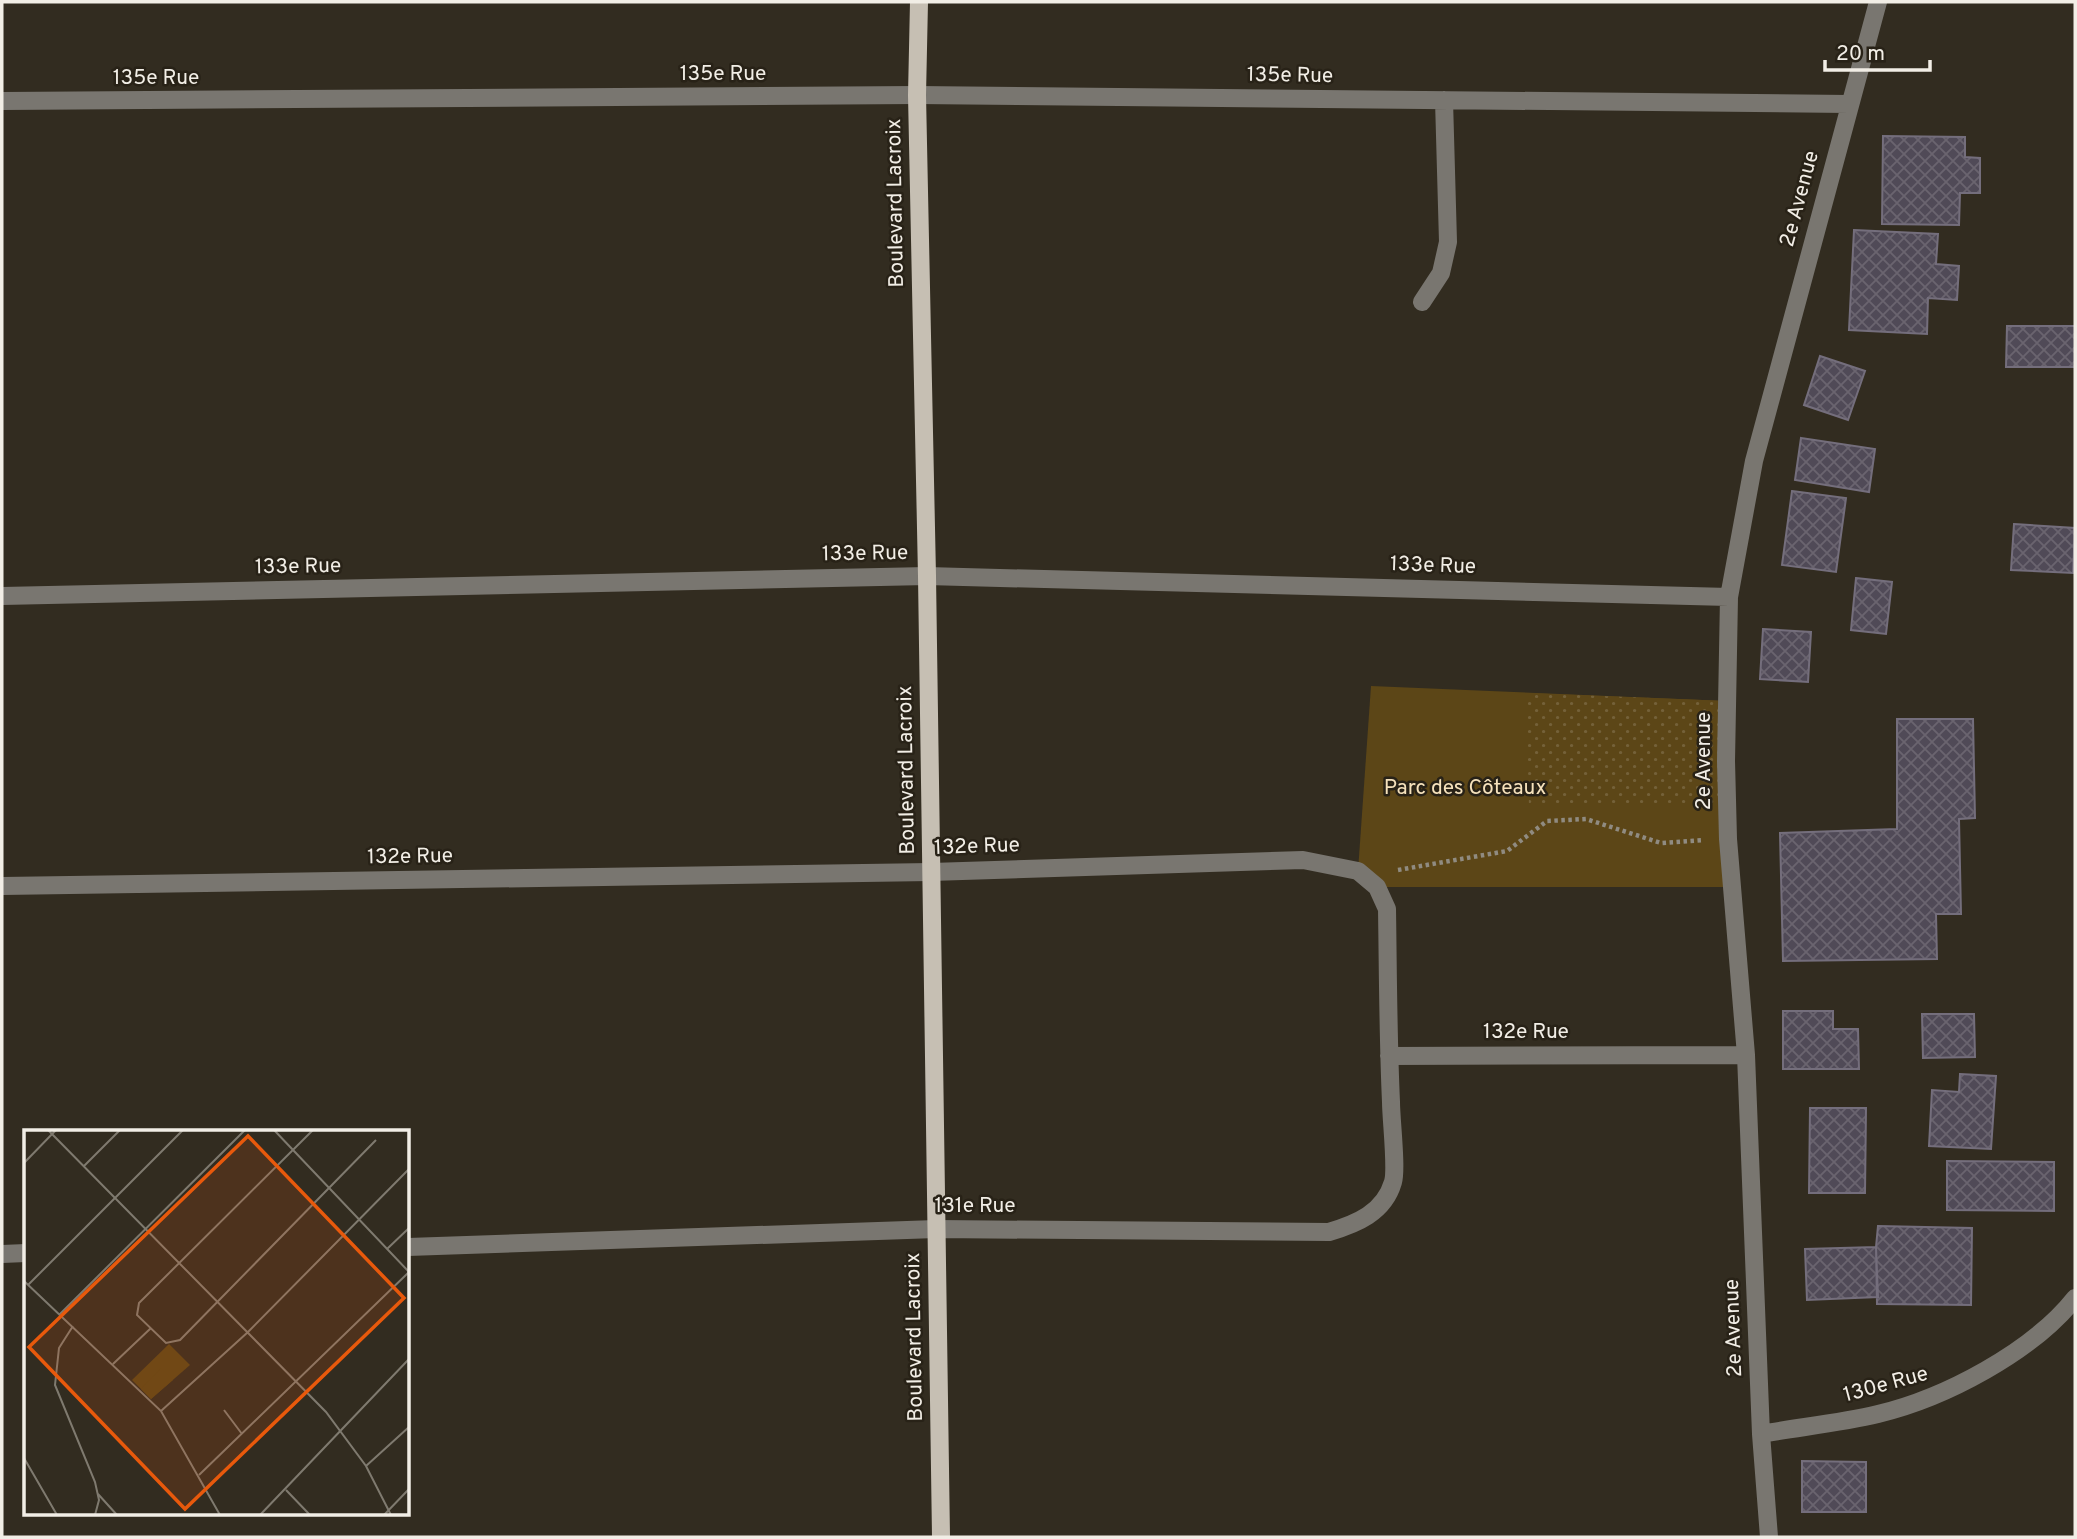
<svg xmlns="http://www.w3.org/2000/svg" width="2077" height="1539" font-family="Overpass,sans-serif">
	<style>
		.green { fill: #5c4617 }
		.garden { fill: url(#garden-dots) }
		.building { fill: url(#building-cross-hatch); stroke: #746e7c; stroke-width: 2 }
		.lines { fill: none; stroke-linecap: round; stroke-linejoin: round }
		.path { stroke: #908b81; stroke-width: 4.5; stroke-dasharray: 3.5 3.5; stroke-linecap: butt }
		.minor { stroke: #797670; stroke-width: 18 }
		.major { stroke: #c6bfb3; stroke-width: 18 }
		.labels { text-anchor: middle; dominant-baseline: central; stroke-width: 5; stroke-linejoin: round; paint-order: stroke }
		.street-label { font-size: 21px; fill: #f2eee6; stroke: #282217 }
		.park-label { font-size: 21px; fill: #f6e2bc; stroke: #282217 }
		.inset-road { fill: none; stroke: #7f7a6f; stroke-width: 2 }
		.view { fill: #e8590c; fill-opacity: 0.15; stroke: #e8590c; stroke-width: 3.5 }
		.inset-edge { fill: none; stroke: #f2eee6; stroke-width: 3.5 }
	</style>
	<defs>
		<pattern id="garden-dots" width="8" height="8" patternUnits="userSpaceOnUse" patternTransform="scale(1.75)"><rect width="8" height="8" fill="#5c4617"/><path d="M2 2h.1M6 6h.1" fill="none" stroke="#746139" stroke-width="1.8" stroke-linecap="round"/></pattern>
		<pattern id="building-cross-hatch" width="8" height="8" patternUnits="userSpaceOnUse" patternTransform="scale(1.75)"><rect width="8" height="8" fill="#504a57"/><path d="M0 0l8 8M0 8l8-8" fill="none" stroke="#6a646f"/></pattern>
	</defs>
	<rect width="100%" height="100%" fill="#322c20"/>
	<path class="green" d="M 1371,686 L 1727,701 L 1732,887 L 1377,887 L 1358,871 Z"/>
	<path class="garden" d="M 1526,693 L 1727,701 L 1727,805 L 1529,807 Z"/>
	<path class="building" d="M 1883,136 L 1965,137 L 1965,157 L 1980,158 L 1980,193 L 1960,193 L 1959,225 L 1882,224 Z
		M 1854,230 L 1938,234 L 1936,264 L 1959,266 L 1957,300 L 1928,298 L 1927,334 L 1849,330 Z
		M 2007,326 L 2075,326 L 2075,367 L 2006,367 Z
		M 1820,356 L 1865,371 L 1848,420 L 1804,405 Z
		M 1801,438 L 1875,449 L 1869,492 L 1795,480 Z
		M 1792,491 L 1846,498 L 1836,572 L 1782,565 Z
		M 2014,524 L 2075,528 L 2073,573 L 2011,570 Z
		M 1856,578 L 1892,582 L 1886,634 L 1851,630 Z
		M 1763,629 L 1811,632 L 1808,682 L 1760,679 Z
		M 1897,719 L 1973,719 L 1975,818 L 1959,819 L 1961,914 L 1936,914 L 1937,959 L 1783,961 L 1780,833 L 1897,829 Z
		M 1783,1011 L 1833,1011 L 1833,1029 L 1858,1029 L 1859,1069 L 1783,1069 Z
		M 1922,1014 L 1974,1014 L 1975,1057 L 1923,1058 Z
		M 1960,1074 L 1996,1076 L 1991,1149 L 1929,1146 L 1932,1090 L 1959,1092 Z
		M 1810,1108 L 1866,1108 L 1865,1193 L 1809,1193 Z
		M 1947,1161 L 2054,1162 L 2054,1211 L 1947,1210 Z
		M 1878,1226 L 1972,1228 L 1971,1305 L 1877,1304 L 1876,1247 Z
		M 1876,1247 L 1878,1297 L 1807,1300 L 1805,1249 Z
		M 1802,1461 L 1866,1462 L 1866,1512 L 1802,1512 Z"/>
	<g class="lines">
		<path class="path" d="M 1398,870 L 1507,851 L 1547,821 L 1586,819 L 1661,843 L 1703,840"/>
		<path class="minor" d="M 2,101 L 917,95 L 1849,104
			M 1422,302 L 1441,273 L 1448,242 L 1444,100
			M 2,596 L 927,576 L 1729,597
			M 2,886 L 931,872 L 1303,860 L 1358,871 L 1377,887 L 1387,909 C 1388,973 1388,1038 1391,1102 C 1391,1119 1397,1169 1393,1182 C 1384,1213 1356,1224 1329,1232 L 936,1229 L 408,1247
			M 1389,1056 L 1746,1055
			M 2,1254 L 26,1253
			M 1761,1434 C 1800,1427 1840,1423 1878,1414 C 1945,1398 2032,1352 2075,1298
			M 1769,1537 L 1761,1434 L 1746,1055 L 1728,839 L 1726,761 L 1729,597 L 1754,461 L 1878,2"/>
		<path class="major" d="M 919,2 L 917,95 L 927,576 L 941,1537"/>
	</g>
	<g class="labels">
		<g class="street-label">
			<text x="723" y="74">135e Rue</text>
			<text transform="translate(1290 76) rotate(1)">135e Rue</text>
			<text x="156" y="78">135e Rue</text>
			<text transform="translate(1800 199) rotate(-75)">2e Avenue</text>
			<text transform="translate(896 203) rotate(-91)">Boulevard Lacroix</text>
			<text transform="translate(865 554) rotate(-1)">133e Rue</text>
			<text transform="translate(1433 566) rotate(2)">133e Rue</text>
			<text transform="translate(298 567) rotate(-1)">133e Rue</text>
			<text transform="translate(1704 761) rotate(-90)">2e Avenue</text>
			<text transform="translate(907 770) rotate(-91)">Boulevard Lacroix</text>
			<text transform="translate(977 847) rotate(-2)">132e Rue</text>
			<text transform="translate(410 857) rotate(-1)">132e Rue</text>
			<text x="1526" y="1032">132e Rue</text>
			<text x="975" y="1206">131e Rue</text>
			<text transform="translate(1734 1328) rotate(-92)">2e Avenue</text>
			<text transform="translate(915 1337) rotate(-91)">Boulevard Lacroix</text>
			<text transform="translate(1886 1385) rotate(-15)">130e Rue</text>
		</g>
		<g class="park-label">
			<text x="1465" y="788">Parc des Côteaux</text>
		</g>
	</g>
	<g transform="translate(24 1130)">
		<rect width="385" height="385" fill="#322c20"/>
		<path d="M 145,214 L 166,235 L 127,269 L 108,250 Z" fill="#5c4617"/>
		<path d="M 137,238 L 149,250 L 127,269 L 117,259 Z" fill="#5c4617"/>
		<path class="inset-road" d="M 24,0 L 302,282 L 342,336 L 367,385M 250,0 L 385,142M 289,0 L 115,173 L 113,185 L 142,213 L 156,210 L 352,10M 0,33 L 32,0M 60,36 L 96,0M 363,119 L 385,98M 0,151 L 137,281 L 196,385M 4,155 L 159,0M 36,184 L 221,0M 49,196 L 35,218 L 31,255 L 71,352 L 75,370 L 71,385M 89,234 L 127,198M 200,280 L 218,304M 137,281 L 224,202 L 385,39M 0,328 L 33,385M 342,336 L 385,297M 175,345 L 385,142M 262,360 L 286,385M 74,364 L 93,385M 236,385 L 385,229M 360,385 L 385,359"/>
		<path class="view" d="M 224,6 L 380,168 L 161,379 L 5,217 Z"/>
		<rect width="385" height="385" class="inset-edge"/>
	</g>
	<rect width="2077" height="1539" fill="none" stroke="#f2eee6" stroke-width="7"/>
	<path d="M1825 60v10h105v-10" fill="none" stroke="#f2eee6" stroke-width="3.5"/>
	<text x="1836" y="60" font-size="21" fill="#f2eee6" stroke="#282217" stroke-width="5" paint-order="stroke">20 m</text>
</svg>
